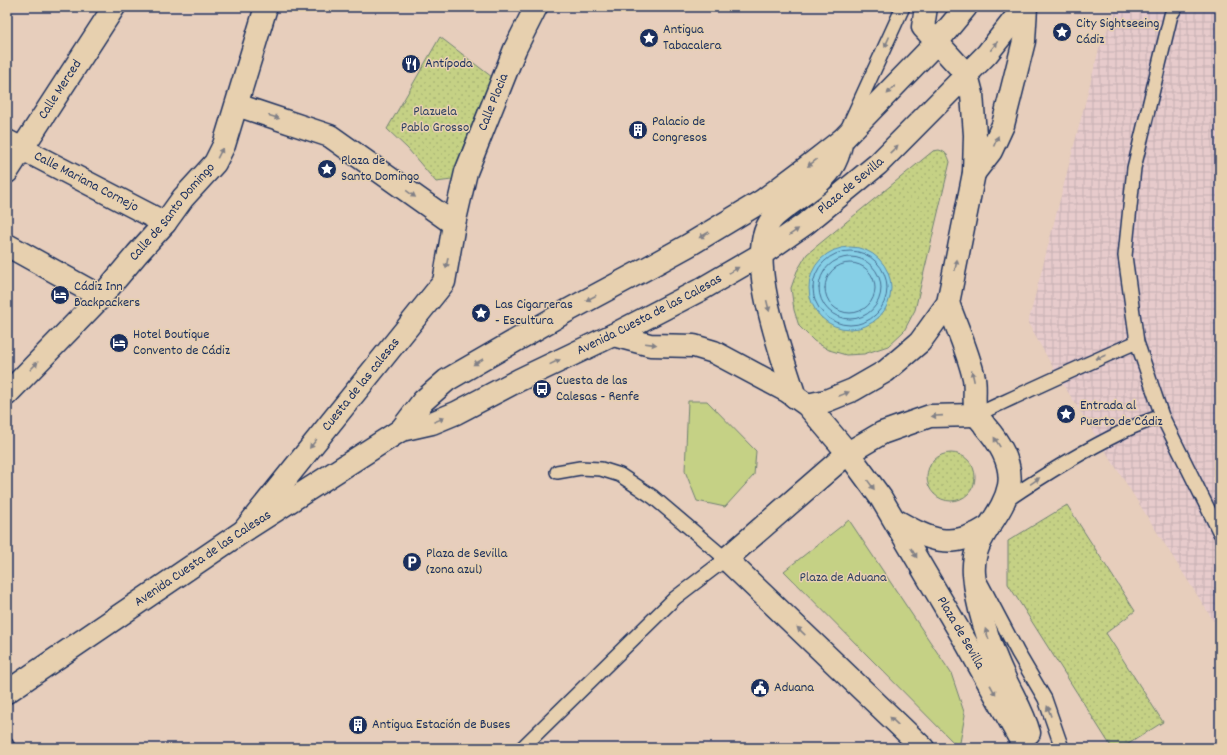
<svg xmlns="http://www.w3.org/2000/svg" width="1227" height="755" font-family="Dekko,sans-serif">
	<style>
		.industrial { fill: url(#industrial-grid) }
		.grass { fill: url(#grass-dots); stroke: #708072 }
		.garden { fill: #c5d185; stroke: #708072 }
		.water { fill: #86cfe6; stroke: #5b8fb0 }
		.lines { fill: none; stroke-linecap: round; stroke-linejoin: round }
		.shore { stroke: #466f94; stroke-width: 1 }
		.lane-casing { stroke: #1b2f5e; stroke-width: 16 }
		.street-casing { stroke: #1b2f5e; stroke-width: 25 }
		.secondary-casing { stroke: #1b2f5e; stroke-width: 25 }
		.lane { stroke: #e7d0af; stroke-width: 13 }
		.street { stroke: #e7d0af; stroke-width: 22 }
		.secondary { stroke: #e7d0af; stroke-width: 22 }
		.oneway { fill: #818086 }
		.labels { text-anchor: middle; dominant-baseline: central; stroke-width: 3; stroke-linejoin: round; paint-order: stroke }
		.poi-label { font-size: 14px; fill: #1b2f5e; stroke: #e7d0af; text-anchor: start }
		.street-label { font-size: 14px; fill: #1b2f5e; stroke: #e7d0af }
		.park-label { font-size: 14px; fill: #2c3f62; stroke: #e7d0af }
	</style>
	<defs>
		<pattern id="industrial-grid" width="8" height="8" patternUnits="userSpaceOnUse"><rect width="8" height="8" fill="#e7cbcc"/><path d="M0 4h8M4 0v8" fill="none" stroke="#c6afb2"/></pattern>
		<pattern id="grass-dots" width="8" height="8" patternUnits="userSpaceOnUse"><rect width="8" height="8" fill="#c5d185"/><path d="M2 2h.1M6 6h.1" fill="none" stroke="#a9b475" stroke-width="1.8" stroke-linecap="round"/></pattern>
	</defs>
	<rect width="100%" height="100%" fill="#e7cebc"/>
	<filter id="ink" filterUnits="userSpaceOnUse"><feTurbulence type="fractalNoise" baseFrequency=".025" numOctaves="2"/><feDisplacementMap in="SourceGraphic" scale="8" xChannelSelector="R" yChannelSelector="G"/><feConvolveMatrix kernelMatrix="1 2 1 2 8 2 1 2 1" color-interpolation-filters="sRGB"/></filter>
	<g filter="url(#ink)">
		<path class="industrial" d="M 1117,7 L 1220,7 L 1220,631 L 1059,378 L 1028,323 L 1099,49 Z"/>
		<path class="grass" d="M 440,37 L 492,77 L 463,147 L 452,180 L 436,182 L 408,149 L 387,129 Z
			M 939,150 C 946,152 948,155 950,162 L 915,310 L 904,331 L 888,346 L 864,354 L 846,355 L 829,350 L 814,341 L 799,326 L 794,310 L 791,288 L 797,271 L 807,254 L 933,151 Z
			M927 477a24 24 0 1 1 48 0a24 24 0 1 1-48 0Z
			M 1067,505 L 1135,611 L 1106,633 L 1163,722 L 1122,748 L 1112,748 L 1008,584 L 1008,541 Z"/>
		<path class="garden" d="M 688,401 L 707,401 L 756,451 L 754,475 L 725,507 L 697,501 L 685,471 Z
			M 849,520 L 951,673 L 965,715 L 959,748 L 784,571 Z"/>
		<path class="water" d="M809 288a41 41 0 1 1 82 0a41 41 0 1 1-82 0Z"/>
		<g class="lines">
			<path class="shore" d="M813 288a37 37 0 1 1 74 0a37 37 0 1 1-74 0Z
				M819 288a31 31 0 1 1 62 0a31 31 0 1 1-62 0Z
				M825 288a25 25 0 1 1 50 0a25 25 0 1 1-50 0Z"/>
			<defs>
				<path id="lane" d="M 1176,7 L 1171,15 L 1134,168 L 1125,256 L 1137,342 L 1162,416 L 1220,533
					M 849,125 L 903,7
					M 976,415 C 1030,390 1083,365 1137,342
					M 1004,502 C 1042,476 1081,452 1122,432 C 1135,425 1148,421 1162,416
					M 981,583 L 1018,653 L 1045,699 L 1062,748
					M 7,745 L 8,748
					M 522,748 L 675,598 L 726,559 L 653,497 L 620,475 L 601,469 L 580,468 L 557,472"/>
				<g id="street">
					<path d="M 926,7 L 923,27 L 967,75"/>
					<path d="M 237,105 L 330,136 L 454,224"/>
					<path id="s1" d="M 7,141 L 165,223"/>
					<path id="s2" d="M 7,172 L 114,7"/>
					<path d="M 7,245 L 101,297"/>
					<path id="s3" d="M 7,394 L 101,297 L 137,254 L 165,223 L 183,198 L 215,163 L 224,145 L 266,7"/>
					<path d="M 848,453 L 726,559 L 923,748"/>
					<path id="s4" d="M 246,528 L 444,282 L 454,224 L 466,172 L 515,49 L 536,7"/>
				</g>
				<g id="secondary">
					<path d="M 974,173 L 991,151 L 1003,125 L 1024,41 L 1026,7"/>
					<path d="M 948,303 C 957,328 968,352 974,378 C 976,389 973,402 976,414 C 978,418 983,422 985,426 C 999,442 1013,463 1009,486 C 1002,520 971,536 974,574 C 977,611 990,647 1006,681 C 1014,698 1024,714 1029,733"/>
					<path id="s5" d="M 613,335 L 650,345 L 694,346 L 714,352 L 787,391 L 807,405 L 848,453 L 881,498 L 967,644 L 1025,748"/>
					<path d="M 795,397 C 783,357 740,248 775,216 C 792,200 818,188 831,169 C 837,160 840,150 842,140"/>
					<path d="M 807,405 L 826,401 L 853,390 L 886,371 L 920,342 L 948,303 L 974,173 L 975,135 L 972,94 L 967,75"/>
					<path d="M 401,430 L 423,401 L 447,380 L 567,311 L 651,266 L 689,245 L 762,201 L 802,171 L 843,139 L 937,42 L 966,7"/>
					<path d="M 848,453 L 882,433 L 913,422 L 930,416 L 976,415"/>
					<path d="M 895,520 C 930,540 951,551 988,527"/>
					<path id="s6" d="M 7,692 L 242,532 L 401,430 L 432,423 L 456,413 L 519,380 L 613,335 L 700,290 L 762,254 L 805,224 L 878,164 L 987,54 L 1024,7"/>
				</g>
			</defs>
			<use href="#lane" class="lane-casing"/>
			<use href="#street" class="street-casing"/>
			<use href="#secondary" class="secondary-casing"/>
			<use href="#lane" class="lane"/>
			<use href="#street" class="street"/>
			<use href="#secondary" class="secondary"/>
		</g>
		<defs><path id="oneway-solid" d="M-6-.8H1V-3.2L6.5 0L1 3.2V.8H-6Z"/></defs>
		<g class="oneway">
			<use href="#oneway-solid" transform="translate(887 42) rotate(114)"/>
			<use href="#oneway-solid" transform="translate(994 46) rotate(-52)"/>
			<use href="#oneway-solid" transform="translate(891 90) rotate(134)"/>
			<use href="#oneway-solid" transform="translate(274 117) rotate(18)"/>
			<use href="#oneway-solid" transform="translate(996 141) rotate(-66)"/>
			<use href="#oneway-solid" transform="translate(894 149) rotate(-44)"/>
			<use href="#oneway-solid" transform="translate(220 153) rotate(-63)"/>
			<use href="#oneway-solid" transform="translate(812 163) rotate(142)"/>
			<use href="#oneway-solid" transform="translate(411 194) rotate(36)"/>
			<use href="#oneway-solid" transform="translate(794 232) rotate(-35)"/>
			<use href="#oneway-solid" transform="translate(704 235) rotate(149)"/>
			<use href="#oneway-solid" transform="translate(447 263) rotate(100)"/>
			<use href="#oneway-solid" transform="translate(956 265) rotate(-79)"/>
			<use href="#oneway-solid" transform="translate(734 270) rotate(-30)"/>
			<use href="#oneway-solid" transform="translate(591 298) rotate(152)"/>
			<use href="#oneway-solid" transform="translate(768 306) rotate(76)"/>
			<use href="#oneway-solid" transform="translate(651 344) rotate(7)"/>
			<use href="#oneway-solid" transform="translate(1101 357) rotate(157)"/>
			<use href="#oneway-solid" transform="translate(478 362) rotate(150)"/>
			<use href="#oneway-solid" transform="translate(555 362) rotate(-26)"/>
			<use href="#oneway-solid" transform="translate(34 366) rotate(-46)"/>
			<use href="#oneway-solid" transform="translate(973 376) rotate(-102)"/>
			<use href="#oneway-solid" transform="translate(844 394) rotate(-22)"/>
			<use href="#oneway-solid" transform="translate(937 416) rotate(176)"/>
			<use href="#oneway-solid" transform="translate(439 420) rotate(-22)"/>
			<use href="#oneway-solid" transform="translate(997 442) rotate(-122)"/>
			<use href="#oneway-solid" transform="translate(313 444) rotate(129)"/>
			<use href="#oneway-solid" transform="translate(1035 481) rotate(-35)"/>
			<use href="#oneway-solid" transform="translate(871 485) rotate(54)"/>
			<use href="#oneway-solid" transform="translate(914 553) rotate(59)"/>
			<use href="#oneway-solid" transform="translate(801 631) rotate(-136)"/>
			<use href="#oneway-solid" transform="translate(987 634) rotate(-109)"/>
			<use href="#oneway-solid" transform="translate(993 690) rotate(61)"/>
			<use href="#oneway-solid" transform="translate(1049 711) rotate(-110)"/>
			<use href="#oneway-solid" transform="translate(894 721) rotate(-136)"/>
		</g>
	</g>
	<defs>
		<symbol id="sight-disc" viewBox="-11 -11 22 22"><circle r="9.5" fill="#1b2f5e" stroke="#e7d0af"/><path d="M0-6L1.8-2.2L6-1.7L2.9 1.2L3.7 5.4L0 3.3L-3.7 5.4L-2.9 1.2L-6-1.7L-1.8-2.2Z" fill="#fff"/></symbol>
		<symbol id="restaurant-disc" viewBox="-11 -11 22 22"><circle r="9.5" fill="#1b2f5e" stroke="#e7d0af"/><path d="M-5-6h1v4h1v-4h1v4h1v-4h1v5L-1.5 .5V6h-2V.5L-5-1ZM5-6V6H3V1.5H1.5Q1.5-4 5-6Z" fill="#fff"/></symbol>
		<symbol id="building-disc" viewBox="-11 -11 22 22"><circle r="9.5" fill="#1b2f5e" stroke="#e7d0af"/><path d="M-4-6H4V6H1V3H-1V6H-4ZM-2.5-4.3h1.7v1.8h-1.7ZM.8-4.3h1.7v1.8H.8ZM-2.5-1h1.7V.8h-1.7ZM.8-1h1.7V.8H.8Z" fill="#fff"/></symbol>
		<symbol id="hotel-disc" viewBox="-11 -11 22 22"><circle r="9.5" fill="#1b2f5e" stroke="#e7d0af"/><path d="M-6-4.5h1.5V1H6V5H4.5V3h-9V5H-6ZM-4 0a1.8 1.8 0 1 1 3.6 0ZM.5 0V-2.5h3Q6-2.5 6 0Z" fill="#fff"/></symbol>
		<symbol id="bus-disc" viewBox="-11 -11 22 22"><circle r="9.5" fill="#1b2f5e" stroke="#e7d0af"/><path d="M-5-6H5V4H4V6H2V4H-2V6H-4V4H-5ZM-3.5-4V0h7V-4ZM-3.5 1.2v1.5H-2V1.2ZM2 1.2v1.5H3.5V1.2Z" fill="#fff"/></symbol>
		<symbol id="parking-disc" viewBox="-11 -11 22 22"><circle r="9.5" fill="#1b2f5e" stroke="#e7d0af"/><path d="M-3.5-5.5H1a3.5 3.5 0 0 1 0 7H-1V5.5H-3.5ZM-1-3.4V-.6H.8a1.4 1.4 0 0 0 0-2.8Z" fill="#fff"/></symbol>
		<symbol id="civic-disc" viewBox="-11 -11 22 22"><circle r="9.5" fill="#1b2f5e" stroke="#e7d0af"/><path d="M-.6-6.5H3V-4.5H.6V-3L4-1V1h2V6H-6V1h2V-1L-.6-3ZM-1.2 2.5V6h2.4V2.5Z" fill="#fff"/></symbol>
	</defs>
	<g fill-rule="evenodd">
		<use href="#sight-disc" x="1051" y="21" width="22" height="22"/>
		<use href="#sight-disc" x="638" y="27" width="22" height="22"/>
		<use href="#restaurant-disc" x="400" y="53" width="22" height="22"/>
		<use href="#building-disc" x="627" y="119" width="22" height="22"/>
		<use href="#sight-disc" x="316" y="158" width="22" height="22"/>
		<use href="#hotel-disc" x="49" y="284" width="22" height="22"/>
		<use href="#sight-disc" x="470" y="302" width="22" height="22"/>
		<use href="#hotel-disc" x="108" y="332" width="22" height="22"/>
		<use href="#bus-disc" x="531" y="378" width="22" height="22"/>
		<use href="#sight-disc" x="1055" y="403" width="22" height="22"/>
		<use href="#parking-disc" x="401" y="551" width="22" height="22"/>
		<use href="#civic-disc" x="749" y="677" width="22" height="22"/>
		<use href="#building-disc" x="347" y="714" width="22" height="22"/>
	</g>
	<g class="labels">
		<g class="poi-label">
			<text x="1076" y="24">City Sightseeing<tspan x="1076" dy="16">Cádiz</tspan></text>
			<text x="663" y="30">Antigua<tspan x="663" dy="16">Tabacalera</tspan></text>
			<text x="425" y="64">Antípoda</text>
			<text x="652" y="122">Palacio de<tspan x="652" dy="16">Congresos</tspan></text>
			<text x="341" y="161">Plaza de<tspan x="341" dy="16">Santo Domingo</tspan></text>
			<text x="74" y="287">Cádiz Inn<tspan x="74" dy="16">Backpackers</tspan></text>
			<text x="495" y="305">Las Cigarreras<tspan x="495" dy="16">- Escultura</tspan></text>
			<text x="133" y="335">Hotel Boutique<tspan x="133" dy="16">Convento de Cádiz</tspan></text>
			<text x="556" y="381">Cuesta de las<tspan x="556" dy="16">Calesas - Renfe</tspan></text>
			<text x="1080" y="406">Entrada al<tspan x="1080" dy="16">Puerto de Cádiz</tspan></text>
			<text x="426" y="554">Plaza de Sevilla<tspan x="426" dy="16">(zona azul)</tspan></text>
			<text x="774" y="688">Aduana</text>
			<text x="372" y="725">Antigua Estación de Buses</text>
		</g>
		<g class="street-label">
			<text stroke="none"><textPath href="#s2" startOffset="98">Calle Merced</textPath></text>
			<text stroke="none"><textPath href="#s4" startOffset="503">Calle Plocia</textPath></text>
			<text stroke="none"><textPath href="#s1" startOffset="89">Calle Mariana Cornejo</textPath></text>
			<text stroke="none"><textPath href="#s6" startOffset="988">Plaza de Sevilla</textPath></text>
			<text stroke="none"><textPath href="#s3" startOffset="246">Calle de Santo Domingo</textPath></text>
			<text stroke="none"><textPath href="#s6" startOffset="748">Avenida Cuesta de las Calesas</textPath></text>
			<text stroke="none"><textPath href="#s4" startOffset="184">Cuesta de las calesas</textPath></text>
			<text stroke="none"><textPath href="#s6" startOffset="237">Avenida Cuesta de las Calesas</textPath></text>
			<text stroke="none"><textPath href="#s5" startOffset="486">Plaza de Sevilla</textPath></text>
		</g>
		<g class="park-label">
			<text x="435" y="112">Plazuela<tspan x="435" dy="16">Pablo Grosso</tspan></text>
			<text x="843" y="578">Plaza de Aduana</text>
		</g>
	</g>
	<rect width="1227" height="755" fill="none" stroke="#e7d0af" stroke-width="24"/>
	<rect x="12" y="12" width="1203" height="731" fill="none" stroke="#1b2f5e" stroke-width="1.5" filter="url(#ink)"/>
</svg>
